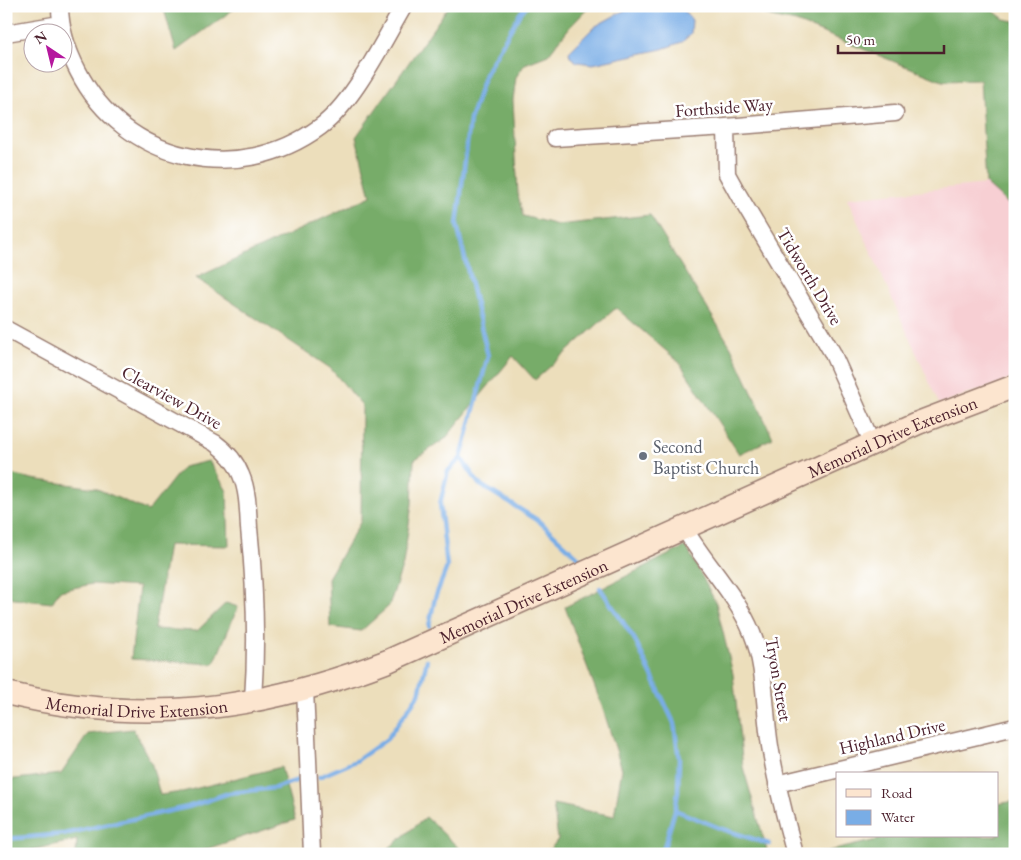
<svg xmlns="http://www.w3.org/2000/svg" width="1021" height="860" font-family="'EB Garamond',serif">
	<style>
		.built { fill: #f7cfd3 }
		.forest { fill: #77ac69; stroke: #60664a }
		.water { fill: #79ade6; stroke: #626688 }
		.lines { fill: none; stroke-linecap: round; stroke-linejoin: round }
		.stream { stroke: #79ade6; stroke-width: 4.5 }
		.street-casing { stroke: #9b7e73; stroke-width: 19 }
		.secondary-casing { stroke: #9b7e73; stroke-width: 25 }
		.street { stroke: #fff; stroke-width: 16 }
		.secondary { stroke: #fce5cf; stroke-width: 22 }
		.worship-dot { fill: #6b7280; stroke: #fff; stroke-width: 2 }
		.labels { text-anchor: middle; dominant-baseline: central; stroke-width: 5; stroke-linejoin: round; paint-order: stroke }
		.street-label { font-size: 18px; fill: #4a1f2b; stroke: #fff }
		.worship-label { font-size: 18px; fill: #5b616d; stroke: #fff; text-anchor: start }
	</style>
	<rect width="100%" height="100%" fill="#fff"/>
	<filter id="ink" filterUnits="userSpaceOnUse"><feTurbulence type="fractalNoise" baseFrequency=".02" numOctaves="2"/><feDisplacementMap in="SourceGraphic" scale="10" xChannelSelector="R" yChannelSelector="G"/><feConvolveMatrix kernelMatrix="1 2 1 2 8 2 1 2 1" color-interpolation-filters="sRGB"/></filter>
	<filter id="wash" filterUnits="userSpaceOnUse"><feTurbulence type="fractalNoise" baseFrequency=".0096" numOctaves="4" result="noise"/><feDisplacementMap in="SourceGraphic" scale="20" xChannelSelector="R" yChannelSelector="G"/><feGaussianBlur stdDeviation="1.12" result="paint"/><feColorMatrix in="noise" values="0 0 0 0 0 0 0 0 0 0 0 0 0 0 0 0 0 1.4 0 .05"/><feComposite in="paint" operator="in"/></filter>
	<g filter="url(#wash)">
		<rect width="100%" height="100%" fill="#ecdebb"/>
		<path class="built" d="M 986,184 L 1008,204 L 1015,204 L 1015,378 L 939,404 L 847,198 Z"/>
		<path class="forest" d="M 163,6 L 238,6 L 176,51 Z
			M 449,6 L 590,6 L 569,28 L 548,55 L 525,64 L 516,77 L 513,100 L 518,195 L 523,216 L 558,225 L 650,215 L 731,347 L 773,438 L 739,454 L 679,362 L 616,308 L 535,380 L 513,356 L 445,439 L 414,460 L 412,504 L 403,564 L 389,606 L 361,631 L 330,627 L 328,578 L 361,521 L 362,405 L 330,368 L 196,278 L 371,196 L 356,137 Z
			M 751,6 L 987,6 L 1004,19 L 1015,21 L 1015,204 L 1008,204 L 986,184 L 980,80 L 942,81 L 796,22 L 771,17 Z
			M 209,461 L 227,491 L 229,546 L 168,545 L 154,629 L 197,631 L 226,603 L 238,607 L 214,664 L 131,659 L 139,587 L 92,584 L 59,591 L 52,603 L 14,599 L 6,593 L 6,473 L 32,479 L 95,488 L 148,511 L 183,467 Z
			M 686,546 L 716,603 L 733,674 L 743,767 L 768,854 L 547,854 L 558,839 L 553,804 L 614,816 L 622,769 L 603,709 L 565,607 Z
			M 133,729 L 152,765 L 160,795 L 182,792 L 281,767 L 295,820 L 191,854 L 76,854 L 77,840 L 13,854 L 6,854 L 6,780 L 61,774 L 88,734 Z
			M 1015,801 L 1015,854 L 821,853 L 894,836 L 997,836 L 997,804 Z
			M 426,817 L 465,854 L 382,854 Z"/>
		<path class="water" d="M 632,6 L 681,7 L 692,20 L 691,34 L 682,42 L 662,49 L 593,64 L 577,62 L 570,57 L 569,52 L 594,27 Z"/>
		<g class="lines">
			<path class="stream" d="M 461,458 L 479,484 L 539,521 L 581,560
				M 600,588 L 635,640 L 674,723 L 679,759 L 678,792 L 675,810 L 662,854
				M 429,626 L 435,598 L 447,567 L 440,504 L 448,471 L 461,458 L 488,356 L 457,225 L 470,120 L 485,74 L 519,15 L 526,6
				M 319,777 L 356,761 L 387,739 L 419,694 L 427,660
				M 675,810 L 722,829 L 769,844
				M 6,839 L 64,834 L 188,807 L 229,793 L 275,788 L 298,780"/>
		</g>
	</g>
	<g filter="url(#ink)">
		<g class="lines">
			<defs>
				<path id="street" d="M 60,6 C 60,30 67,50 78,71 C 124,162 238,187 320,127 C 354,102 382,43 404,6
					M 6,33 L 60,24
					M 726,127 L 727,174 L 738,194 L 832,352 L 873,444
					M 555,138 L 726,127 L 895,113
					M 6,329 L 215,443 C 226,451 236,462 241,475 C 248,491 248,511 249,528 C 255,585 257,643 253,700
					M 684,528 C 705,564 736,594 752,633 C 766,667 764,710 770,746 C 776,782 785,818 795,854
					M 305,689 L 312,854
					M 777,784 L 1015,727"/>
				<g id="secondary">
					<path id="s1" d="M 6,693 C 142,726 259,711 388,661 L 918,423 L 1015,386"/>
				</g>
			</defs>
			<use href="#street" class="street-casing"/>
			<use href="#secondary" class="secondary-casing"/>
			<use href="#street" class="street"/>
			<use href="#secondary" class="secondary"/>
		</g>
	</g>
	<circle class="worship-dot" cx="643" cy="456" r="5"/>
	<g class="labels">
		<g class="street-label">
			<text transform="translate(724 107) rotate(-4)">Forthside Way</text>
			<text transform="translate(810 276) rotate(59)">Tidworth Drive</text>
			<text transform="translate(172 397) rotate(29)">Clearview Drive</text>
			<text stroke="none"><textPath href="#s1" startOffset="942">Memorial Drive Extension</textPath></text>
			<text stroke="none"><textPath href="#s1" startOffset="538">Memorial Drive Extension</textPath></text>
			<text transform="translate(779 679) rotate(80)">Tryon Street</text>
			<text stroke="none"><textPath href="#s1" startOffset="132">Memorial Drive Extension</textPath></text>
			<text transform="translate(892 736) rotate(-13)">Highland Drive</text>
		</g>
		<g class="worship-label">
			<text x="653" y="446">Second<tspan x="653" dy="21">Baptist Church</tspan></text>
		</g>
	</g>
	<rect width="1021" height="860" fill="none" stroke="#fff" stroke-width="25"/>
	<rect x="836" y="772" width="162" height="65" fill="#ffffff" stroke="#b7a5aa"/>
	<rect x="846" y="789" width="25" height="8" fill="#fce5cf" stroke="#b7a5aa"/>
	<text x="881" y="798" font-size="15" fill="#4a1f2b">Road</text>
	<rect x="846" y="810" width="25" height="15" fill="#79ade6" stroke="#b7a5aa"/>
	<text x="881" y="822" font-size="15" fill="#4a1f2b">Water</text>
	<g transform="translate(48 48) rotate(325)"><circle r="24" fill="#ffffff" stroke="#b7a5aa"/>
	<path d="M0-4L9 19L0 12L-9 19Z" fill="#b5179e"/>
	<text y="-8" font-size="14" font-weight="bold" text-anchor="middle" fill="#4a1f2b">N</text>
	</g>
	<path d="M838 45v8h106v-8" fill="none" stroke="#4a1f2b" stroke-width="2.5"/>
	<text x="846" y="45" font-size="15" fill="#4a1f2b" stroke="#ffffff" stroke-width="4" paint-order="stroke">50 m</text>
</svg>
